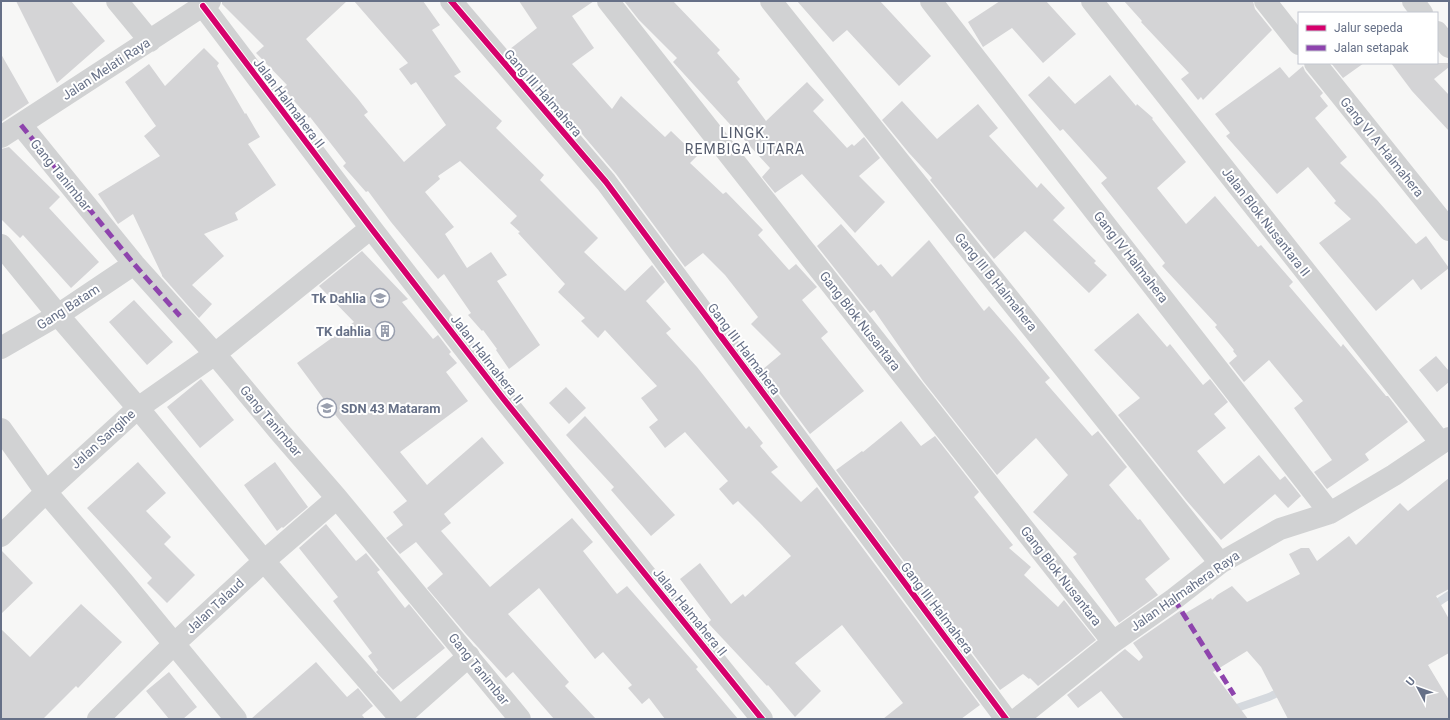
<svg xmlns="http://www.w3.org/2000/svg" width="1450" height="720" font-family="Roboto,sans-serif">
	<style>
		.lines { fill: none; stroke-linecap: round; stroke-linejoin: round }
		.stream { stroke: #d5d9de; stroke-width: 8 }
		.building { fill: #d4d4d6 }
		.street { stroke: #d1d2d3; stroke-width: 22 }
		.quiet { stroke: #8e44ad; stroke-width: 5; stroke-dasharray: 10 5; stroke-linecap: butt }
		.cycleway-casing { stroke: #fff; stroke-width: 8 }
		.cycleway { stroke: #d6006c; stroke-width: 6 }
		.labels { text-anchor: middle; dominant-baseline: central; stroke-width: 4; stroke-linejoin: round; paint-order: stroke }
		.street-label { font-size: 13px; fill: #667087; stroke: #fff }
		.poi-label { font-size: 13px; font-weight: bold; fill: #667087; stroke: #fff; text-anchor: end }
		.neighbourhood-label { font-size: 14px; letter-spacing: 1px; fill: #545b6c; stroke: #fff }
	</style>
	<rect width="100%" height="100%" fill="#f7f7f6"/>
	<g class="lines">
		<path class="stream" d="M 1431,607 L 1449,595
			M 1217,719 L 1234,709 L 1269,697 L 1284,690"/>
	</g>
	<path class="building" d="M 16,1 L 71,1 L 105,41 L 57,83 Z
		M 222,1 L 347,1 L 306,39 L 358,99 L 368,112 L 364,115 L 404,162 L 446,125 L 416,82 L 411,85 L 399,69 L 408,63 L 354,1 L 423,1 L 440,25 L 432,30 L 461,72 L 454,76 L 502,121 L 496,128 L 544,175 L 540,180 L 598,238 L 584,252 L 625,291 L 652,265 L 665,282 L 646,301 L 671,329 L 666,333 L 697,367 L 746,429 L 749,426 L 763,443 L 760,446 L 778,467 L 771,472 L 801,502 L 817,487 L 980,705 L 961,719 L 883,719 L 903,703 L 842,625 L 795,663 L 821,691 L 795,717 L 768,685 L 767,686 L 708,623 L 711,620 L 680,579 L 700,563 L 731,604 L 743,594 L 745,597 L 791,556 L 759,522 L 738,501 L 733,505 L 719,489 L 728,481 L 685,432 L 665,448 L 649,427 L 658,420 L 641,398 L 657,386 L 605,330 L 598,338 L 581,321 L 585,318 L 558,292 L 565,284 L 518,233 L 520,232 L 510,223 L 517,216 L 460,161 L 438,176 L 440,179 L 425,192 L 454,227 L 445,234 L 467,268 L 491,252 L 507,275 L 497,281 L 540,345 L 509,369 L 496,350 L 497,349 L 483,330 L 482,331 L 468,315 L 471,313 L 444,274 L 438,279 L 391,222 L 368,191 L 366,192 L 343,166 L 346,163 L 310,117 L 309,118 L 283,88 L 287,85 L 256,53 L 264,46 L 222,4 Z
		M 519,1 L 594,1 L 572,16 L 594,48 L 572,64 L 612,109 L 621,96 L 665,137 L 671,131 L 697,156 L 690,163 L 723,194 L 726,192 L 763,230 L 758,235 L 789,270 L 796,264 L 817,287 L 802,300 L 828,332 L 821,338 L 864,391 L 810,434 L 762,370 L 781,354 L 751,324 L 758,317 L 725,275 L 703,253 L 685,267 L 616,174 L 510,49 L 537,28 Z
		M 624,1 L 673,1 L 720,50 L 717,53 L 740,79 L 737,82 L 766,121 L 807,82 L 824,100 L 813,111 L 847,148 L 852,144 L 854,146 L 864,137 L 880,158 L 859,176 L 885,202 L 855,233 L 802,174 L 775,193 L 762,177 L 770,168 L 673,62 L 677,58 L 639,20 Z
		M 797,1 L 880,1 L 931,56 L 899,86 L 847,30 L 833,42 Z
		M 1000,1 L 1046,1 L 1076,34 L 1043,63 L 1012,28 L 983,47 L 968,22 Z
		M 1124,1 L 1253,1 L 1255,9 L 1272,30 L 1203,100 L 1201,97 L 1198,100 L 1181,79 L 1189,73 L 1141,22 L 1142,21 Z
		M 204,48 L 219,63 L 217,66 L 245,114 L 246,113 L 260,137 L 248,144 L 276,185 L 235,213 L 238,220 L 204,234 L 224,256 L 192,285 L 212,304 L 199,318 L 162,276 L 162,275 L 133,214 L 118,224 L 98,194 L 160,156 L 144,136 L 156,126 L 125,82 L 149,64 L 165,86 Z
		M 1,54 L 29,103 L 1,122 Z
		M 1331,63 L 1364,63 L 1343,78 Z
		M 1391,63 L 1449,63 L 1449,67 L 1434,79 L 1449,95 L 1449,131 L 1412,91 Z
		M 1303,66 L 1305,71 L 1323,93 L 1320,96 L 1328,106 L 1315,118 L 1347,157 L 1340,163 L 1377,200 L 1416,244 L 1426,236 L 1449,268 L 1421,290 L 1413,279 L 1376,311 L 1319,243 L 1351,219 L 1334,203 L 1336,201 L 1308,167 L 1277,194 L 1226,136 L 1230,133 L 1215,114 L 1280,67 L 1289,78 Z
		M 1110,75 L 1136,106 L 1137,104 L 1153,118 L 1152,119 L 1186,162 L 1157,188 L 1186,224 L 1215,196 L 1258,247 L 1261,245 L 1293,282 L 1289,286 L 1341,347 L 1343,344 L 1386,396 L 1388,396 L 1408,422 L 1365,454 L 1369,460 L 1327,489 L 1314,472 L 1332,460 L 1294,408 L 1303,401 L 1269,360 L 1244,382 L 1229,363 L 1237,356 L 1233,351 L 1234,350 L 1215,327 L 1217,325 L 1162,266 L 1165,263 L 1101,183 L 1107,178 L 1063,129 L 1060,131 L 1028,95 L 1049,76 L 1075,104 Z
		M 902,101 L 937,139 L 978,104 L 998,128 L 989,136 L 1037,188 L 1041,183 L 1065,208 L 1053,220 L 1096,261 L 1094,263 L 1107,275 L 1089,293 L 1025,231 L 994,259 L 930,180 L 932,178 L 909,153 L 882,120 Z
		M 9,147 L 60,197 L 49,208 L 99,262 L 71,288 L 23,235 L 20,238 L 1,219 L 1,149 Z
		M 841,224 L 878,266 L 881,264 L 892,277 L 929,240 L 984,311 L 989,306 L 1015,336 L 1050,378 L 1045,382 L 1092,436 L 1098,431 L 1127,467 L 1109,485 L 1138,520 L 1140,519 L 1170,559 L 1145,579 L 1158,595 L 1119,623 L 1073,557 L 1077,554 L 1033,512 L 1068,475 L 1036,438 L 997,475 L 923,381 L 874,310 L 870,313 L 817,246 Z
		M 362,251 L 408,299 L 402,302 L 433,339 L 438,335 L 451,352 L 449,354 L 457,363 L 446,372 L 468,401 L 400,452 L 427,485 L 482,437 L 504,463 L 444,514 L 451,523 L 441,531 L 490,587 L 572,518 L 593,542 L 583,551 L 617,594 L 627,586 L 698,667 L 696,669 L 738,719 L 665,719 L 649,698 L 642,704 L 628,688 L 632,685 L 603,652 L 595,659 L 539,588 L 508,614 L 569,682 L 565,686 L 596,719 L 554,719 L 513,672 L 506,678 L 466,634 L 427,588 L 443,574 L 416,542 L 400,554 L 386,538 L 403,525 L 393,512 L 407,501 L 337,417 L 297,363 L 354,322 L 319,286 Z
		M 134,300 L 173,342 L 147,365 L 109,322 Z
		M 1138,313 L 1167,347 L 1170,344 L 1203,385 L 1210,379 L 1228,402 L 1214,414 L 1226,428 L 1197,451 L 1224,484 L 1259,455 L 1280,480 L 1285,476 L 1301,496 L 1288,508 L 1275,494 L 1221,540 L 1186,500 L 1118,415 L 1140,398 L 1094,350 Z
		M 1436,356 L 1449,371 L 1449,382 L 1437,392 L 1419,370 Z
		M 201,379 L 234,420 L 200,448 L 167,407 Z
		M 566,387 L 586,408 L 569,424 L 549,403 Z
		M 585,416 L 675,515 L 651,536 L 611,490 L 614,487 L 566,435 Z
		M 901,421 L 921,446 L 935,436 L 979,492 L 974,497 L 1013,545 L 1009,548 L 1031,567 L 1024,575 L 1058,607 L 1064,600 L 1096,640 L 1038,686 L 1030,678 L 1029,679 L 1023,674 L 1000,690 L 836,470 L 862,451 L 863,452 Z
		M 138,462 L 166,493 L 146,511 L 171,537 L 164,544 L 195,575 L 167,603 L 147,583 L 152,578 L 87,508 Z
		M 275,462 L 308,507 L 283,528 L 282,527 L 277,531 L 244,485 Z
		M 1449,478 L 1449,589 L 1436,596 L 1449,619 L 1449,653 L 1428,665 L 1449,700 L 1449,719 L 1288,719 L 1261,667 L 1247,651 L 1213,672 L 1248,719 L 1124,719 L 1101,691 L 1078,708 L 1067,695 L 1125,649 L 1139,661 L 1143,657 L 1133,643 L 1181,610 L 1184,614 L 1211,598 L 1212,600 L 1217,595 L 1232,586 L 1247,602 L 1300,574 L 1289,554 L 1301,548 L 1309,548 L 1317,561 L 1349,536 L 1356,545 L 1400,503 L 1408,511 Z
		M 326,524 L 356,561 L 366,553 L 380,570 L 377,572 L 405,608 L 409,604 L 445,648 L 393,690 L 376,672 L 378,670 L 368,656 L 372,653 L 333,601 L 338,597 L 299,548 Z
		M 1,550 L 33,583 L 1,614 Z
		M 81,604 L 122,642 L 78,688 L 76,686 L 43,719 L 1,719 L 1,629 L 30,657 Z
		M 316,662 L 347,697 L 358,688 L 373,706 L 362,715 L 365,719 L 251,719 Z
		M 169,672 L 197,707 L 183,719 L 169,719 L 146,691 Z"/>
	<g class="lines">
		<path class="street" d="M 117,1 L 150,41
			M 451,1 L 606,182 L 1006,719
			M 608,1 L 1113,642
			M 771,1 L 1220,563
			M 931,1 L 1330,513
			M 1092,1 L 1441,443
			M 1265,1 L 1299,44
			M 1413,1 L 1422,13
			M 203,6 L 371,228 L 502,397 L 762,719
			M 1437,32 L 1449,47
			M 1315,63 L 1449,230
			M 21,125 L 134,264 L 215,354 L 278,430 L 337,498 L 520,719
			M 1,137 L 210,1
			M 1,245 L 58,315 L 138,408 L 264,561 L 401,719
			M 1,348 L 58,315 L 134,264
			M 1,429 L 46,492 L 123,582 L 236,719
			M 1,536 L 46,492 L 138,408 L 215,354 L 371,228
			M 98,719 L 174,644 L 264,561 L 337,498
			M 398,719 L 469,656
			M 1017,719 L 1113,642 L 1174,599 L 1220,563 L 1280,529 L 1330,513 L 1394,475 L 1449,438"/>
		<path class="quiet" d="M 21,125 L 134,264 L 180,316
			M 1174,599 L 1234,695"/>
		<defs>
			<path id="cycleway" d="M 451,1 L 606,182 L 1006,719
				M 203,6 L 371,228 L 502,397 L 762,719"/>
		</defs>
		<use href="#cycleway" class="cycleway-casing"/>
		<use href="#cycleway" class="cycleway"/>
	</g>
	<defs>
		<symbol id="school-ring" viewBox="-11 -11 22 22"><circle r="9.5" fill="#fff" stroke="#999fae" stroke-width="1.5"/><path d="M0-5L7-2L0 1L-7-2ZM-4 1L0 2.5L4 1V4Q0 6-4 4Z" fill="#999fae"/></symbol>
		<symbol id="building-ring" viewBox="-11 -11 22 22"><circle r="9.5" fill="#fff" stroke="#999fae" stroke-width="1.5"/><path d="M-4-6H4V6H1V3H-1V6H-4ZM-2.5-4.3h1.7v1.8h-1.7ZM.8-4.3h1.7v1.8H.8ZM-2.5-1h1.7V.8h-1.7ZM.8-1h1.7V.8H.8Z" fill="#999fae"/></symbol>
	</defs>
	<g fill-rule="evenodd">
		<use href="#school-ring" x="369" y="287" width="22" height="22"/>
		<use href="#building-ring" x="374" y="320" width="22" height="22"/>
		<use href="#school-ring" x="316" y="397" width="22" height="22"/>
	</g>
	<g class="labels">
		<g class="street-label">
			<text transform="translate(106 69) rotate(-33)">Jalan Melati Raya</text>
			<text transform="translate(543 93) rotate(49)">Gang III Halmahera</text>
			<text transform="translate(289 103) rotate(53)">Jalan Halmahera II</text>
			<text transform="translate(1382 147) rotate(51)">Gang VI A Halmahera</text>
			<text transform="translate(61 175) rotate(51)">Gang Tanimbar</text>
			<text transform="translate(1266 222) rotate(52)">Jalan Blok Nusantara II</text>
			<text transform="translate(1131 257) rotate(52)">Gang IV Halmahera</text>
			<text transform="translate(996 282) rotate(51)">Gang III B Halmahera</text>
			<text transform="translate(68 307) rotate(-33)">Gang Batam</text>
			<text transform="translate(860 321) rotate(52)">Gang Blok Nusantara</text>
			<text transform="translate(744 349) rotate(53)">Gang III Halmahera</text>
			<text transform="translate(487 359) rotate(52)">Jalan Halmahera II</text>
			<text transform="translate(271 421) rotate(50)">Gang Tanimbar</text>
			<text transform="translate(103 439) rotate(-42)">Jalan Sangihe</text>
			<text transform="translate(1061 576) rotate(52)">Gang Blok Nusantara</text>
			<text transform="translate(1185 591) rotate(-35)">Jalan Halmahera Raya</text>
			<text transform="translate(215 606) rotate(-43)">Jalan Talaud</text>
			<text transform="translate(937 608) rotate(53)">Gang III Halmahera</text>
			<text transform="translate(690 612) rotate(51)">Jalan Halmahera II</text>
			<text transform="translate(479 669) rotate(51)">Gang Tanimbar</text>
		</g>
		<g class="poi-label">
			<text x="366" y="298">Tk Dahlia</text>
			<text x="371" y="331">TK dahlia</text>
			<text x="341" y="408" text-anchor="start">SDN 43 Mataram</text>
		</g>
		<g class="neighbourhood-label">
			<text x="745" y="133">LINGK.<tspan x="745" dy="16">REMBIGA UTARA</tspan></text>
		</g>
	</g>
	<rect width="1450" height="720" fill="none" stroke="#667087" stroke-width="4"/>
	<rect x="1298" y="12" width="140" height="52" fill="#ffffff" stroke="#c2c6cf"/>
	<rect x="1306" y="25" width="20" height="6" fill="#d6006c" stroke="#c2c6cf"/>
	<text x="1334" y="32" font-size="12" fill="#667087">Jalur sepeda</text>
	<rect x="1306" y="45" width="20" height="6" fill="#8e44ad" stroke="#c2c6cf"/>
	<text x="1334" y="52" font-size="12" fill="#667087">Jalan setapak</text>
	<g transform="translate(1418 688) rotate(311)" stroke="#ffffff" stroke-width="3" paint-order="stroke">
	<path d="M0-3L7 15L0 10L-7 15Z" fill="#667087"/>
	<text y="-6" font-size="11" font-weight="bold" text-anchor="middle" fill="#667087">U</text>
	</g>
</svg>
